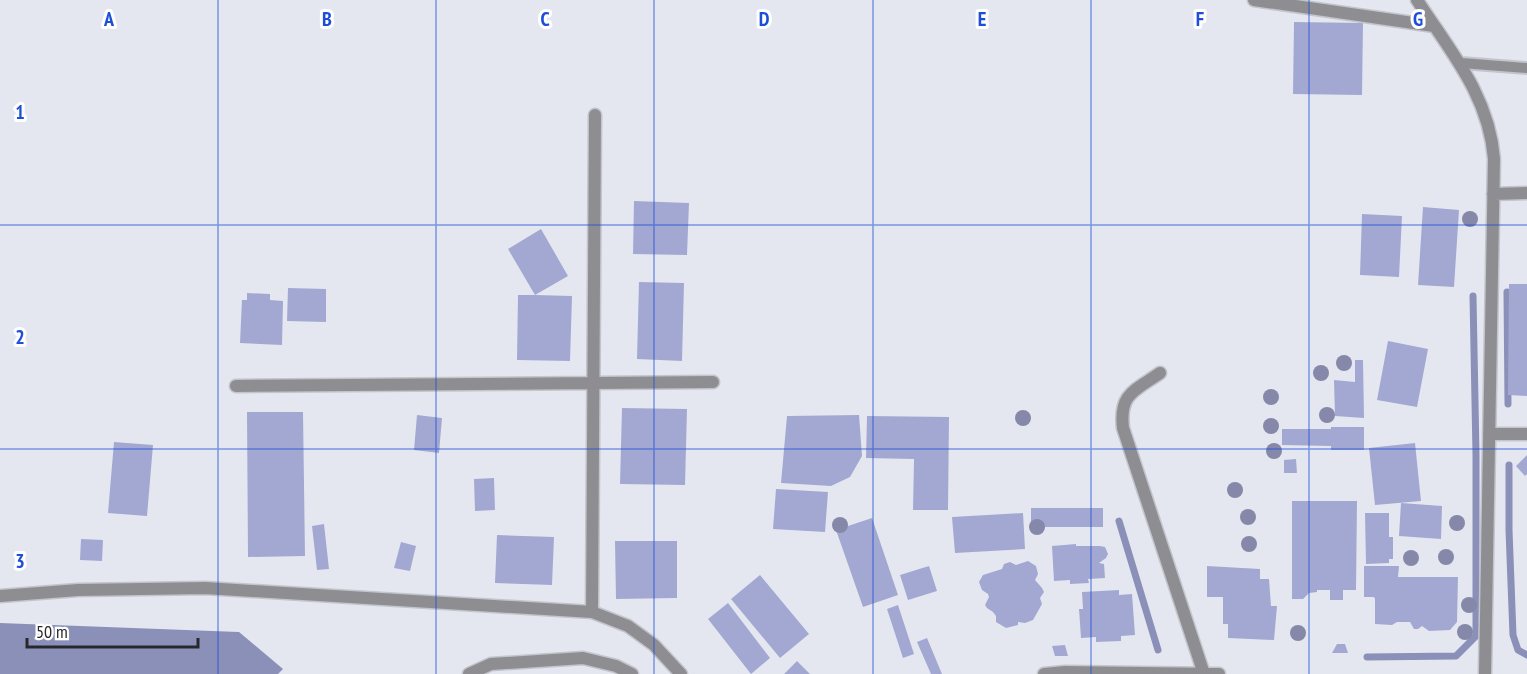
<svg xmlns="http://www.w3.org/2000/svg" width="1527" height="674" font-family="'PT Sans Narrow',sans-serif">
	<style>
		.water { fill: #8b90b9 }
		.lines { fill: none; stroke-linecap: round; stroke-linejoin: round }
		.stream { stroke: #8b90b9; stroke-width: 7 }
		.building { fill: #a3a8d2 }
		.lane-casing { stroke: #c3c5cd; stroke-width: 14 }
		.street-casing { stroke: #c3c5cd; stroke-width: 15 }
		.lane { stroke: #8e8e92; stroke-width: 10 }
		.street { stroke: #8e8e92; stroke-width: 12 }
		.tree { fill: #8688aa }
		.grid { fill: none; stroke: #1d4ed8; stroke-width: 1.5; stroke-opacity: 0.55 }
		.grid-label { font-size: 20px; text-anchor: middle; font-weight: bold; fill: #1d4ed8; stroke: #fff; stroke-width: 6; stroke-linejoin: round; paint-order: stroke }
	</style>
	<rect width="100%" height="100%" fill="#e5e7f0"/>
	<path class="water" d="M 0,623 L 239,632 L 283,669 L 278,674 L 0,674 Z"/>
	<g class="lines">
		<path class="stream" d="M 1507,292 L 1508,404
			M 1509,465 L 1509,530 L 1513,635 L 1518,650 L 1527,655
			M 1119,521 L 1158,650
			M 1367,657 L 1456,656 L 1476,636 L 1476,455 L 1473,296"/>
	</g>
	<path class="building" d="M 1294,22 L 1363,23 L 1362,95 L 1293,94 Z
		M 634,201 L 689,203 L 687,255 L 633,254 Z
		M 1423,207 L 1459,210 L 1454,287 L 1418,285 Z
		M 1362,214 L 1402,216 L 1399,277 L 1360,275 Z
		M 541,229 L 568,276 L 535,295 L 572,296 L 570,361 L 517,360 L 518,295 L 535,295 L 508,249 Z
		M 639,282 L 684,283 L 682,361 L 637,359 Z
		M 1509,284 L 1527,284 L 1527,396 L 1508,395 Z
		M 288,288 L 326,289 L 326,322 L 287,321 Z
		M 247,293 L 270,294 L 270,300 L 283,301 L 282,345 L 240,343 L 242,300 L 247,300 Z
		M 1388,341 L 1428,349 L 1417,407 L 1377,400 Z
		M 1355,360 L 1363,360 L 1364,418 L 1335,416 L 1334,380 L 1355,382 Z
		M 622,408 L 687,409 L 685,485 L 620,484 Z
		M 247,412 L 303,412 L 305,556 L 248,557 Z
		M 417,415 L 442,418 L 439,453 L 414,450 Z
		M 859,415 L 862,456 L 850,477 L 831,486 L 781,483 L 787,416 Z
		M 867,416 L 949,417 L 948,510 L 913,510 L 914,459 L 866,458 Z
		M 1331,427 L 1364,427 L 1364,450 L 1331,450 L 1331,446 L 1282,445 L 1282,429 L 1331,429 Z
		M 114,442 L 153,445 L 147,516 L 108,513 Z
		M 1415,443 L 1421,501 L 1375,505 L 1369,448 Z
		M 1527,455 L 1527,474 L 1525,476 L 1516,466 Z
		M 1296,459 L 1297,473 L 1284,473 L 1284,460 Z
		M 494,478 L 495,510 L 475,511 L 474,479 Z
		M 776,489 L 828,492 L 825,532 L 773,529 Z
		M 1292,501 L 1357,501 L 1356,590 L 1343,590 L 1343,600 L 1330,600 L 1330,590 L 1317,590 L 1317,592 L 1309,593 L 1303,599 L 1292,599 Z
		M 1401,503 L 1442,506 L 1441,539 L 1399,536 Z
		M 1031,508 L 1103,508 L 1103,527 L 1031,527 Z
		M 1023,513 L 1025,549 L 955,553 L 952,517 Z
		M 1365,513 L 1389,513 L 1389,537 L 1393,537 L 1393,559 L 1389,559 L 1389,563 L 1366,564 Z
		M 872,518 L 898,595 L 863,607 L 836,530 Z
		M 324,524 L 329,569 L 317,570 L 312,526 Z
		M 497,535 L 554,537 L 552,585 L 495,583 Z
		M 81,539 L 103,540 L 102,561 L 80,560 Z
		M 615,541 L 677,541 L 677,598 L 616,599 Z
		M 401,542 L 416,546 L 410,571 L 394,568 Z
		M 1076,544 L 1076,546 L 1100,546 L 1105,547 L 1108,554 L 1106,558 L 1099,563 L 1104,564 L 1105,578 L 1088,579 L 1089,583 L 1070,584 L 1070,580 L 1054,581 L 1052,546 Z
		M 1028,561 L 1036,566 L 1038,574 L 1035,580 L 1042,588 L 1044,592 L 1040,598 L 1042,604 L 1033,620 L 1025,623 L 1018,622 L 1018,625 L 1006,628 L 996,622 L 996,616 L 993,612 L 987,608 L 985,605 L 989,597 L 988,594 L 982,590 L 979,582 L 983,575 L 1002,569 L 1004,564 L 1010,562 L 1016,565 Z
		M 929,566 L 937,591 L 908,600 L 900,575 Z
		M 1207,566 L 1260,569 L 1260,579 L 1269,579 L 1271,606 L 1277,606 L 1274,640 L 1228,638 L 1228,624 L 1223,624 L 1223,597 L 1207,597 Z
		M 1364,566 L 1399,566 L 1398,577 L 1458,577 L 1457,622 L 1450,630 L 1429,631 L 1422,626 L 1418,629 L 1414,629 L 1410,622 L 1397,622 L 1392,625 L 1375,624 L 1375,599 L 1374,597 L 1364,597 Z
		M 760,575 L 809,634 L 780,658 L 731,599 Z
		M 1119,590 L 1119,595 L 1132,594 L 1135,635 L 1121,636 L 1121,641 L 1096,642 L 1096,637 L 1081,638 L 1079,609 L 1083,609 L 1082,592 Z
		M 728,603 L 770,658 L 751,674 L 708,619 Z
		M 898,605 L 914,654 L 903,658 L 887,609 Z
		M 927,638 L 942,674 L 931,674 L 917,642 Z
		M 1337,644 L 1345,644 L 1348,653 L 1332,653 Z
		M 1065,645 L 1068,656 L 1055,656 L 1052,646 Z
		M 797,661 L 810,674 L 784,674 Z"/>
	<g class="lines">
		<defs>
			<path id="lane" d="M 1461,63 L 1527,68"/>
			<path id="street" d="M 1254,0 L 1434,26
				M 1417,0 C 1450,51 1489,95 1494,159 L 1485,674
				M 1493,194 L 1527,193
				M 1160,373 C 1134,391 1119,394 1123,428 L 1204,674
				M 236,386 L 713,382
				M 1489,434 L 1527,434
				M 0,596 L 78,590 L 205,588 L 592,612 L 628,626 L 654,645 L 681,674
				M 592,612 L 595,115
				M 469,674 L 491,664 L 583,658 L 616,666 L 632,674
				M 1044,674 L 1065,672 L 1219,674"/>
		</defs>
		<use href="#lane" class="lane-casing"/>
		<use href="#street" class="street-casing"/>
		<use href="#lane" class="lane"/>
		<use href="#street" class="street"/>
	</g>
	<g class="tree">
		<circle cx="1470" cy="219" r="8"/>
		<circle cx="1344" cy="363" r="8"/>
		<circle cx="1321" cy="373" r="8"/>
		<circle cx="1271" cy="397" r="8"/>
		<circle cx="1327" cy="415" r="8"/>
		<circle cx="1023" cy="418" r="8"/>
		<circle cx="1271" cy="426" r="8"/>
		<circle cx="1274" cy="451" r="8"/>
		<circle cx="1235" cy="490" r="8"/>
		<circle cx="1248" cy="517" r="8"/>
		<circle cx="1457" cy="523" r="8"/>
		<circle cx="840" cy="525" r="8"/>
		<circle cx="1037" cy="527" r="8"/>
		<circle cx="1249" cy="544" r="8"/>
		<circle cx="1446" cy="557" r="8"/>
		<circle cx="1411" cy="558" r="8"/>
		<circle cx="1469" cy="605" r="8"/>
		<circle cx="1465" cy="632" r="8"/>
		<circle cx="1298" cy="633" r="8"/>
	</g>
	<path class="grid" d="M 218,0 L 218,674M 436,0 L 436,674M 654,0 L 654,674M 873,0 L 873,674M 1091,0 L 1091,674M 1309,0 L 1309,674M 0,225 L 1527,225M 0,449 L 1527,449"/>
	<g class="grid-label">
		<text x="109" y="26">A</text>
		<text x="327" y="26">B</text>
		<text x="545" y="26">C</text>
		<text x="764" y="26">D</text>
		<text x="982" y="26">E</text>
		<text x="1200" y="26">F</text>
		<text x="1418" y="26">G</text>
		<text x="20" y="119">1</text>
		<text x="20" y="344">2</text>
		<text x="20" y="568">3</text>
	</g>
	<path d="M27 638v9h171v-9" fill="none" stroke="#28282c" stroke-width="3"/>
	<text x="36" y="638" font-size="18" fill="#28282c" stroke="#ffffff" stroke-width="4.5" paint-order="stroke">50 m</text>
</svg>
